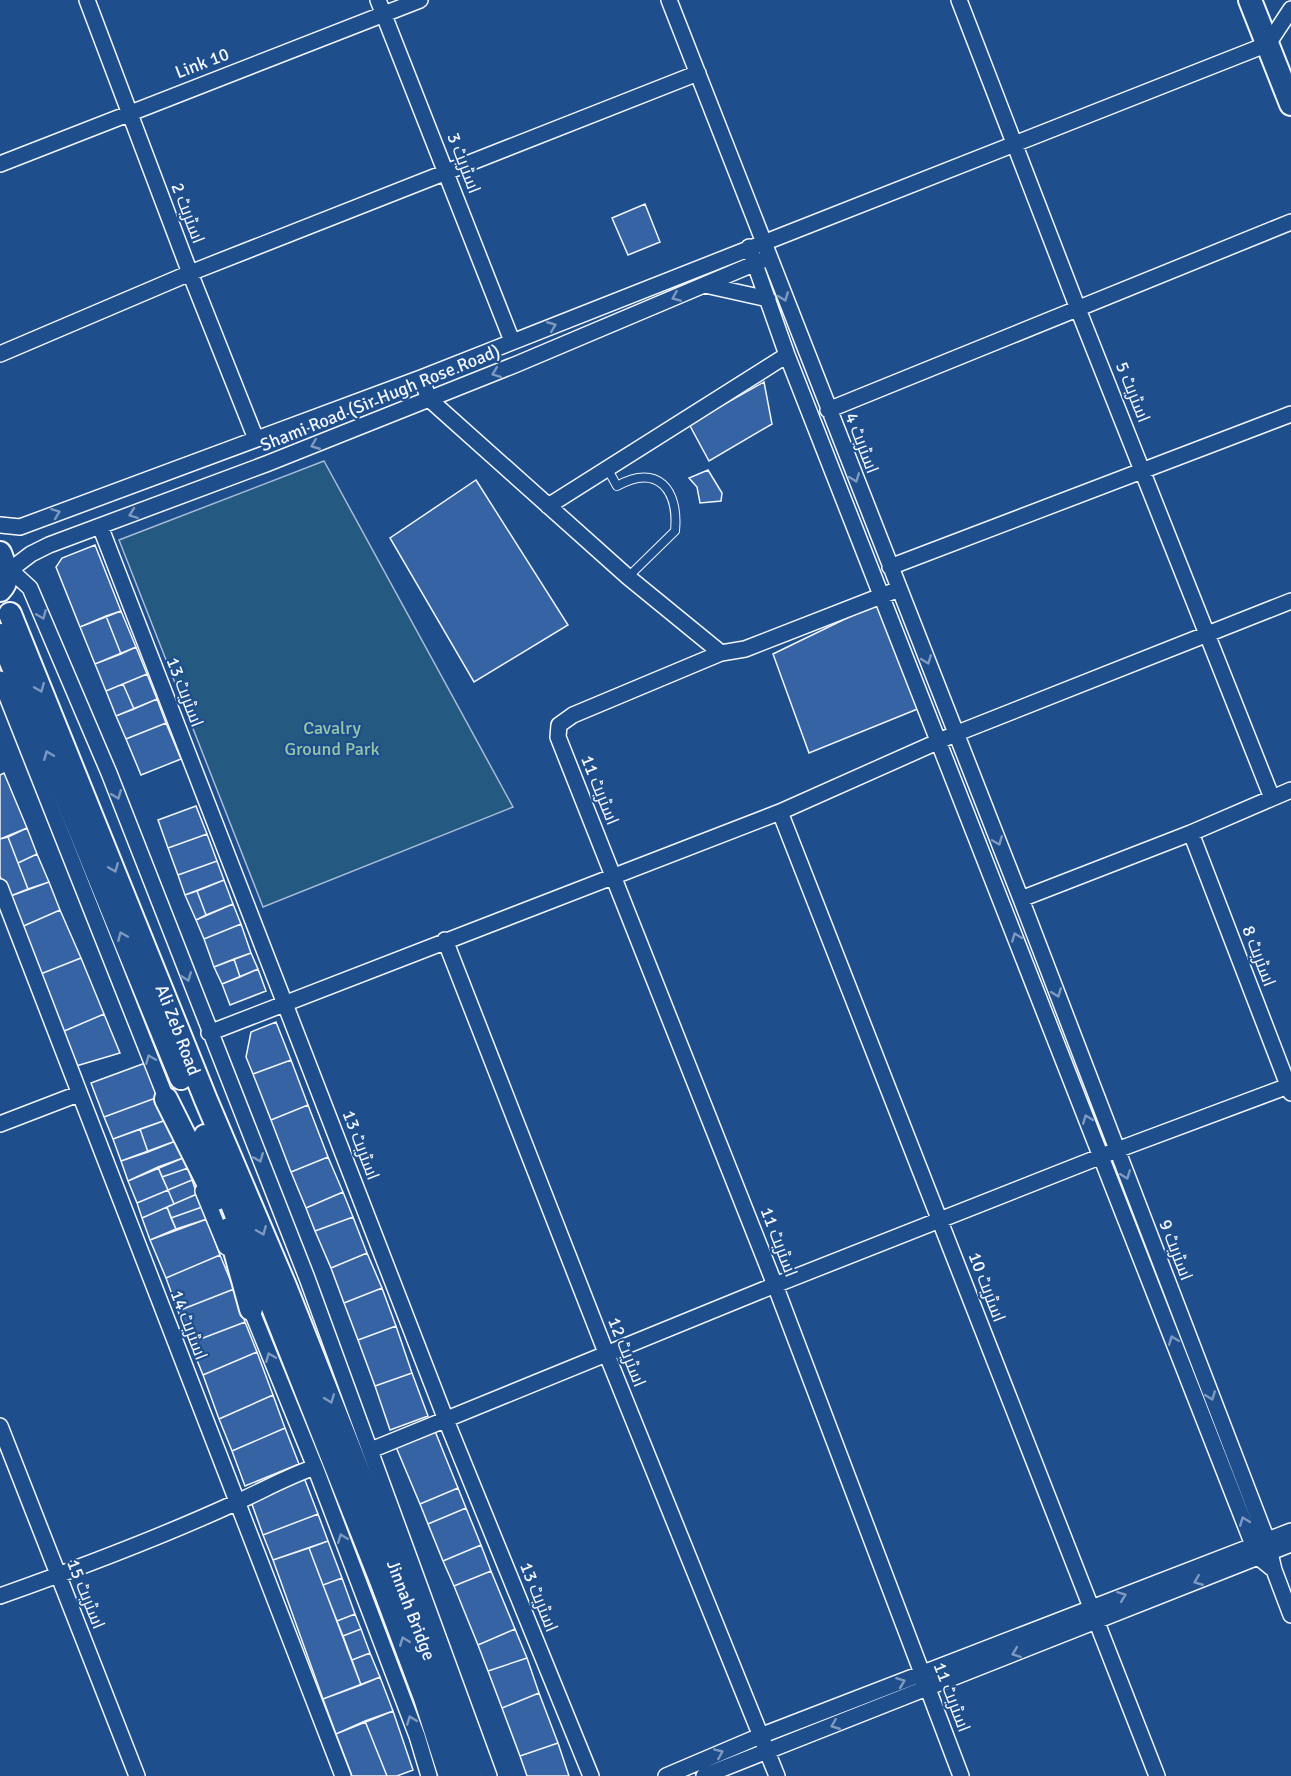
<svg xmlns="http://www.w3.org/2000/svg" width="1291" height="1776" font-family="Signika,Cairo,sans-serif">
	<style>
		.green { fill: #245a82; stroke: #a8bbd7; stroke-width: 1.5 }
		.building { fill: #3563a3; stroke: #f2f6ff; stroke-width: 1.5 }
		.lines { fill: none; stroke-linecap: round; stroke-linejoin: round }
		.lane-casing { stroke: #f2f6ff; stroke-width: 10 }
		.street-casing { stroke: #f2f6ff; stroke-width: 18 }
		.secondary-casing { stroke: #f2f6ff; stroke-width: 26 }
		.lane { stroke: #1f4e8c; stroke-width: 8 }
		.street { stroke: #1f4e8c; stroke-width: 15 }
		.secondary { stroke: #1f4e8c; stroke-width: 22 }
		.oneway { stroke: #7e9ac0 }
		.labels { text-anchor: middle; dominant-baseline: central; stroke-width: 4.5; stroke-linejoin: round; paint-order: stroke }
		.street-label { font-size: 18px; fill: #f2f6ff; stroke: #1f4e8c }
		.park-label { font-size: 18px; fill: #97c8a6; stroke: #1f4e8c }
	</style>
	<rect width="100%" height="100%" fill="#1f4e8c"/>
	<path class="green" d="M 324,461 L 513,807 L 263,907 L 119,540 Z"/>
	<path class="building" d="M 645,204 L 660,242 L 628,255 L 612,218 Z
		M 764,382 L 772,424 L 709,461 L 689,424 Z
		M 708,470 L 722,493 L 721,501 L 700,503 L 697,487 L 689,478 Z
		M 476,480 L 568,625 L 474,682 L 390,538 Z
		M 95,545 L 121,611 L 80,627 L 56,567 L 62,558 Z
		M 878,603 L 920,708 L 809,753 L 773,654 Z
		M 121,611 L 136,647 L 121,654 L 106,616 Z
		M 106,616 L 121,654 L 95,664 L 80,627 Z
		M 136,647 L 147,674 L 106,691 L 95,664 Z
		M 147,674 L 157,699 L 134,709 L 123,684 Z
		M 123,684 L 134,709 L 116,716 L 106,691 Z
		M 157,699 L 166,723 L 126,739 L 116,716 Z
		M 166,723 L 181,759 L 141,775 L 126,739 Z
		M 4,773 L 27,828 L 0,839 L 0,775 Z
		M 196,806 L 207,834 L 168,848 L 158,820 Z
		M 27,828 L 37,854 L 18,863 L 8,837 Z
		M 207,834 L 217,861 L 178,875 L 168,848 Z
		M 8,837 L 28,889 L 8,897 L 0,876 L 0,839 Z
		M 37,854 L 49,882 L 28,889 L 18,863 Z
		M 217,861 L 224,880 L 185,895 L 178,875 Z
		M 224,880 L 233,904 L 206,915 L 197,891 Z
		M 49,882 L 60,910 L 19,928 L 8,897 Z
		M 197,891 L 206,915 L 196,920 L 185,895 Z
		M 233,904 L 241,924 L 204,939 L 196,920 Z
		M 60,910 L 81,958 L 38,975 L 19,928 Z
		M 241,924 L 251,953 L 214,967 L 204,939 Z
		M 251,953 L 258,969 L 240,977 L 234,959 Z
		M 81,958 L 104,1014 L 62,1032 L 38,975 Z
		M 234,959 L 240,977 L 222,984 L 214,967 Z
		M 258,969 L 266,991 L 230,1005 L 222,984 Z
		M 104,1014 L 120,1053 L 76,1066 L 62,1032 Z
		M 276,1022 L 291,1060 L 253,1074 L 246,1057 L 251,1032 Z
		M 291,1060 L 308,1105 L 271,1120 L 253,1074 Z
		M 148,1062 L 161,1096 L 104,1117 L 91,1083 Z
		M 161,1096 L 169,1119 L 113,1139 L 104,1117 Z
		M 308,1105 L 328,1157 L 291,1172 L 271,1120 Z
		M 169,1119 L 178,1140 L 148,1152 L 140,1129 Z
		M 140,1129 L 148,1152 L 121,1161 L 113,1139 Z
		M 178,1140 L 183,1158 L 128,1181 L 121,1161 Z
		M 328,1157 L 343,1192 L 306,1208 L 291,1172 Z
		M 183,1158 L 188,1168 L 162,1177 L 158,1167 Z
		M 158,1167 L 168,1190 L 137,1203 L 128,1181 Z
		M 188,1168 L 192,1180 L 168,1190 L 162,1177 Z
		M 192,1180 L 197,1194 L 174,1204 L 168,1190 Z
		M 168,1190 L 174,1204 L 142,1218 L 137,1203 Z
		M 343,1192 L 353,1217 L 315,1231 L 306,1208 Z
		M 197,1194 L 202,1207 L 171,1218 L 167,1207 Z
		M 167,1207 L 176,1229 L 150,1240 L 142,1218 Z
		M 202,1207 L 207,1219 L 176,1229 L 171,1218 Z
		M 353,1217 L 367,1253 L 331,1268 L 315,1231 Z
		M 207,1219 L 220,1255 L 166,1278 L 150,1240 Z
		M 367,1253 L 382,1288 L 344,1303 L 331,1268 Z
		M 220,1255 L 234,1289 L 178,1311 L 166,1278 Z
		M 382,1288 L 396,1326 L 358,1340 L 344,1303 Z
		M 234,1289 L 245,1322 L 190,1343 L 178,1311 Z
		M 245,1322 L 257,1352 L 203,1375 L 190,1343 Z
		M 396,1326 L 412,1373 L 375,1386 L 358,1340 Z
		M 257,1352 L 273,1395 L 219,1419 L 203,1375 Z
		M 412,1373 L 428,1416 L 390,1430 L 375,1386 Z
		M 273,1395 L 285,1428 L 232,1451 L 219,1419 Z
		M 285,1428 L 299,1464 L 245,1486 L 232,1451 Z
		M 435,1431 L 458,1488 L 420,1504 L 396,1447 Z
		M 303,1475 L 318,1514 L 263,1535 L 249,1496 Z
		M 458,1488 L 466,1508 L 428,1524 L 420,1504 Z
		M 466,1508 L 481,1545 L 443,1561 L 428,1524 Z
		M 318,1514 L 328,1541 L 273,1560 L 263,1535 Z
		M 328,1541 L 342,1578 L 323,1585 L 309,1548 Z
		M 481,1545 L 491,1571 L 454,1586 L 443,1561 Z
		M 309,1548 L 361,1685 L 323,1699 L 273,1560 Z
		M 491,1571 L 515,1629 L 478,1645 L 454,1586 Z
		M 342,1578 L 355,1614 L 337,1621 L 323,1585 Z
		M 355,1614 L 361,1629 L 343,1636 L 337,1621 Z
		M 361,1629 L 370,1653 L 352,1660 L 343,1636 Z
		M 515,1629 L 527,1658 L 488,1671 L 478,1645 Z
		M 370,1653 L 380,1677 L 361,1685 L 352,1660 Z
		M 527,1658 L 539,1693 L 502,1708 L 488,1671 Z
		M 380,1677 L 393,1711 L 336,1734 L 323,1699 Z
		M 539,1693 L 558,1743 L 520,1756 L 502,1708 Z
		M 393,1711 L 413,1770 L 397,1776 L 387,1776 L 365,1721 Z
		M 365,1721 L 387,1776 L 352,1776 L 336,1734 Z
		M 558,1743 L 569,1776 L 527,1776 L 520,1756 Z"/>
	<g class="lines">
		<defs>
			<path id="lane" d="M 607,468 L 617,486 C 658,463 679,490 675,531 L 628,577"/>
			<path id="street" d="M 87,0 L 190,273 L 256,439
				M 378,0 L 512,341
				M 669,0 L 1021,899 L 1267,1540 L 1274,1570 L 1291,1615
				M 959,0 L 1078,309 L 1272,798
				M 0,164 L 420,0
				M 749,247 L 787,355 L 1253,1545 L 1258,1557 L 1274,1570
				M 705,285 L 768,299
				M 0,354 L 190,273 L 698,73
				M 421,378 L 429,399 L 628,577 L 721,653
				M 828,410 L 1291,222
				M 548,506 L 787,355
				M 0,525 L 20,527 L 421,378 L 1268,44 L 1291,9
				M 100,526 L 446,1420 L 591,1776
				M 890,567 L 1291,414
				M 6,573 L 17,576 L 30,588 L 109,773 L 307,1278 L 489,1776
				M 6,573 L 31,554 L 49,545 L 266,464 L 517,364 L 763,260
				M 899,589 L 745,649 L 721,653 L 573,715 L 559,725 L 558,737 L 775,1285 L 961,1776
				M 0,679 L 170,1108
				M 780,812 L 1157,1776
				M 1191,833 L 1291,1093
				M 0,887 L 343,1776
				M 1021,899 L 1191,833 L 1291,790
				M 445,940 L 607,1355 L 777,1776
				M 209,1033 L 780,812 L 955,734 L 1291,601
				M 0,1124 L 78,1094
				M 203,1191 L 226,1247
				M 248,1302 L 315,1467 L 417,1736 L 429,1776
				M 0,1426 L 137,1776
				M 371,1450 L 775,1285 L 1117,1150 L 1291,1085
				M 0,1596 C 79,1568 159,1538 235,1503 C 262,1491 286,1477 315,1467
				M 666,1776 L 760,1736 L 1291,1531
				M 704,1776 L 1291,1544"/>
			<path id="secondary" d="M 1250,0 L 1291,104
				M 0,553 C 5,566 11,579 0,590
				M 10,614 L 206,1100 L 285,1286 L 370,1501 L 442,1694 L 470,1776
				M 0,635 L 181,1078
				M 166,1099 L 216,1199
				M 205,1136 L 382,1583 L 425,1698 L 450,1776
				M 229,1229 L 251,1309"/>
		</defs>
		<use href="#lane" class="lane-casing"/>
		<use href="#street" class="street-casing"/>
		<use href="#secondary" class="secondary-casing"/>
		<use href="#lane" class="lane"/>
		<use href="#street" class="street"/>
		<use href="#secondary" class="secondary"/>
	</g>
	<defs><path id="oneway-chevron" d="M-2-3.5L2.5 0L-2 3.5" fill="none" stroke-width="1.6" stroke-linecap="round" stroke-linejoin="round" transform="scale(1.5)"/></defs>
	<g class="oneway">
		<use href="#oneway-chevron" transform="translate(676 297) rotate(157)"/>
		<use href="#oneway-chevron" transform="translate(784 297) rotate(69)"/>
		<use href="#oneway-chevron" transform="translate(552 326) rotate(-22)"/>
		<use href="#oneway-chevron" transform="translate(496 373) rotate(159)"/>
		<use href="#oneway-chevron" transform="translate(315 445) rotate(158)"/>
		<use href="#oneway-chevron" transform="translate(855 478) rotate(69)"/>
		<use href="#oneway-chevron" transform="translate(56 513) rotate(-21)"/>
		<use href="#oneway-chevron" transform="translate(133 514) rotate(160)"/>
		<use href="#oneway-chevron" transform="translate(42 615) rotate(67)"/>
		<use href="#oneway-chevron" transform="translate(927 660) rotate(69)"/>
		<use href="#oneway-chevron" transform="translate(40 688) rotate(68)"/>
		<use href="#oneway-chevron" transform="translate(48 755) rotate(-112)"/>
		<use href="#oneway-chevron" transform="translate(117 795) rotate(69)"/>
		<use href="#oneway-chevron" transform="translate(998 841) rotate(68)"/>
		<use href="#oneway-chevron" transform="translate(114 868) rotate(68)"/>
		<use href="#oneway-chevron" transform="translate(122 936) rotate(-113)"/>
		<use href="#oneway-chevron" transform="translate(1016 937) rotate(-111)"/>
		<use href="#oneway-chevron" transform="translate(187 977) rotate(69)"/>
		<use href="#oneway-chevron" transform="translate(1057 993) rotate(69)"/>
		<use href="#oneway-chevron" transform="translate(150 1059) rotate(-112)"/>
		<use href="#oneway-chevron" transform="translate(1087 1119) rotate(-111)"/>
		<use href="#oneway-chevron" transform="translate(259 1158) rotate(68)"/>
		<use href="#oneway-chevron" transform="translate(1126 1175) rotate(69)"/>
		<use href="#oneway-chevron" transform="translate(262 1231) rotate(67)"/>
		<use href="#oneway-chevron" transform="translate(1173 1340) rotate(-111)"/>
		<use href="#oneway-chevron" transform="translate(270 1357) rotate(-112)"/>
		<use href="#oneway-chevron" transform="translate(1211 1396) rotate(69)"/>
		<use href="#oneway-chevron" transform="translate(330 1399) rotate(69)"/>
		<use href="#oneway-chevron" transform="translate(1244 1521) rotate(-111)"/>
		<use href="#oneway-chevron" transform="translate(342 1538) rotate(-111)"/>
		<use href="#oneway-chevron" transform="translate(1198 1581) rotate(158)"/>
		<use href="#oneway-chevron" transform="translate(1122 1596) rotate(-21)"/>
		<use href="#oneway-chevron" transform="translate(404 1641) rotate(-111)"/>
		<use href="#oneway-chevron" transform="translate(1016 1653) rotate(159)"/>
		<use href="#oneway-chevron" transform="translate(901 1682) rotate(-21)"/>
		<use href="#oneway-chevron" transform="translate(411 1720) rotate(-111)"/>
		<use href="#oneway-chevron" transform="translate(835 1725) rotate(158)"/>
		<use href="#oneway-chevron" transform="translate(719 1753) rotate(-23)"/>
	</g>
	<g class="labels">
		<g class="street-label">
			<text transform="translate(202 63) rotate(-21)">Link 10</text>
			<text transform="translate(464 163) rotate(69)">اسٹریٹ 3</text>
			<text transform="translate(188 213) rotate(69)">اسٹریٹ 2</text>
			<text transform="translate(1133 392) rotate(68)">اسٹریٹ 5</text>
			<text transform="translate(380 398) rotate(-22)">Shami Road (Sir Hugh Rose Road)</text>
			<text transform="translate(862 443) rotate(69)">اسٹریٹ 4</text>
			<text transform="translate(185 692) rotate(69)">اسٹریٹ 13</text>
			<text transform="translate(600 790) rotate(68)">اسٹریٹ 11</text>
			<text transform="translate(1259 956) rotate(69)">اسٹریٹ 8</text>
			<text transform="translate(178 1030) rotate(69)">Ali Zeb Road</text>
			<text transform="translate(361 1145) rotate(69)">اسٹریٹ 13</text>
			<text transform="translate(779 1242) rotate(69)">اسٹریٹ 11</text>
			<text transform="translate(1176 1250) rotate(69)">اسٹریٹ 9</text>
			<text transform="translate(987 1287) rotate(69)">اسٹریٹ 10</text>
			<text transform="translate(189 1325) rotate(69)">اسٹریٹ 14</text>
			<text transform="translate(627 1352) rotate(68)">اسٹریٹ 12</text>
			<text transform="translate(86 1594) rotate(68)">اسٹریٹ 15</text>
			<text transform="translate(539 1597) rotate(68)">اسٹریٹ 13</text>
			<text transform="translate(411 1610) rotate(69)">Jinnah Bridge</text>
			<text transform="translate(952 1697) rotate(69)">اسٹریٹ 11</text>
		</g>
		<g class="park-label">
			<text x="332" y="728">Cavalry<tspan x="332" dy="21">Ground Park</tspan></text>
		</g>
	</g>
</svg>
